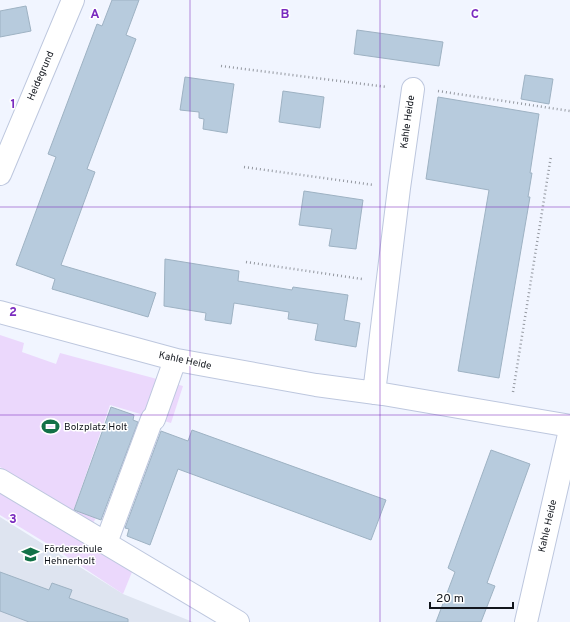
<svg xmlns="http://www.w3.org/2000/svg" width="570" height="622" font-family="Overpass,sans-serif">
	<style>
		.built { fill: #dee4f0 }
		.green { fill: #ebd8fc }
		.building { fill: #b7cbdd; stroke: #9eb2c3 }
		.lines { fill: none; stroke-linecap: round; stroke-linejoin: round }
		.minor-casing { stroke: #bdc7de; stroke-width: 24 }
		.path { stroke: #9498a0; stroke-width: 2.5; stroke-dasharray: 1 3; stroke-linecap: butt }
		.minor { stroke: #fff; stroke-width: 22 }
		.grid { fill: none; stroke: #7b2cbf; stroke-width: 1; stroke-opacity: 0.55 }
		.labels { text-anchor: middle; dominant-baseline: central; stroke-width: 3; stroke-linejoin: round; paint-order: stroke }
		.street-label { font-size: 10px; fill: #12161d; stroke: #fff }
		.poi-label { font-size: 10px; fill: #12161d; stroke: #fff; text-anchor: start }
		.grid-label { font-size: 13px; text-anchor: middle; font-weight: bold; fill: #7b2cbf; stroke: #fff; stroke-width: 3; stroke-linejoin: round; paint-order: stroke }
	</style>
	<rect width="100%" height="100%" fill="#f1f5ff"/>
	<path class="built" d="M 0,517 L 123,594 L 193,622 L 0,622 Z"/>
	<path class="green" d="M 0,335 L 24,343 L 22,352 L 56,364 L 60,353 L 183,386 L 171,423 L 110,405 L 74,509 L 96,518 L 93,523 L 0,467 Z
		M 0,492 L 132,572 L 123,594 L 51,546 L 0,515 Z"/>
	<path class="building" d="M 112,0 L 139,0 L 126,35 L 136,39 L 87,169 L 95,172 L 61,265 L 156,293 L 148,317 L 52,289 L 55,279 L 16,265 L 56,157 L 48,154 L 97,24 L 102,26 Z
		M 26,6 L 31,31 L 0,37 L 0,11 Z
		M 357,30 L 443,42 L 439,66 L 354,54 Z
		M 525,75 L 553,79 L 549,104 L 521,99 Z
		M 185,77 L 234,84 L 227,133 L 203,129 L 204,119 L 199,118 L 199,112 L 180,110 Z
		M 283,91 L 324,97 L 320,128 L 279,122 Z
		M 438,97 L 539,114 L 530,173 L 532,173 L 528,197 L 530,197 L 499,378 L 458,371 L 489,190 L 426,179 Z
		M 304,191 L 363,200 L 356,249 L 329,246 L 332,229 L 299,225 Z
		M 165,259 L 239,271 L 238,281 L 292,290 L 293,287 L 348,295 L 344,320 L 360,323 L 356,347 L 315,340 L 318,324 L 288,319 L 289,312 L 234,303 L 231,324 L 205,320 L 206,313 L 164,306 Z
		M 111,407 L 134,415 L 133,420 L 138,422 L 101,520 L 74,510 Z
		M 192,430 L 386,500 L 371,540 L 178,469 L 150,545 L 127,536 L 129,529 L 125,528 L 161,431 L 188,441 Z
		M 491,450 L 530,464 L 487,583 L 495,586 L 481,622 L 436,622 L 455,572 L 448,568 Z
		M 0,572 L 49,590 L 52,583 L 72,590 L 69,598 L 128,619 L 128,622 L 29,622 L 0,611 Z"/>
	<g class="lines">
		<defs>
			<path id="minor" d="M 0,174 L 73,0
				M 0,312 L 177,360 L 316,385 L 383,394 L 570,426
				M 374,393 L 399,188 L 413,89
				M 0,480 L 238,622
				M 106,543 L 152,419 L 154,419 L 175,360
				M 526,622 L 570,430"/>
		</defs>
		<use href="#minor" class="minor-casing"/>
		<path class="path" d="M 221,66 L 387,87
			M 438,91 L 570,111
			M 244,167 L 374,185
			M 246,262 L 362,279
			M 513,392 L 551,156"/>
		<use href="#minor" class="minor"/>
	</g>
	<path class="grid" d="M 190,0 L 190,622M 380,0 L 380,622M 0,207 L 570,207M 0,415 L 570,415"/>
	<defs>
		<symbol id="stadium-bare" viewBox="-9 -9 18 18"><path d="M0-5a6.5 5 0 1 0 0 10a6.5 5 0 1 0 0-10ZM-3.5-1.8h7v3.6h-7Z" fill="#127147" stroke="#fff" stroke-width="2.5" paint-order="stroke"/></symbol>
		<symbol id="school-bare" viewBox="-9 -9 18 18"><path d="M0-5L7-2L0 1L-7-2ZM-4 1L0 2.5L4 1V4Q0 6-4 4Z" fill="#127147" stroke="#fff" stroke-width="2.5" paint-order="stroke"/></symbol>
	</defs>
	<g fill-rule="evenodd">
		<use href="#stadium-bare" x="38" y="414" width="25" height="25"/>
		<use href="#school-bare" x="18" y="542" width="25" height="25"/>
	</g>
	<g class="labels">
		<g class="street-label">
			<text transform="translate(41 76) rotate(-67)">Heidegrund</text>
			<text transform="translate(408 122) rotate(-82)">Kahle Heide</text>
			<text transform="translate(185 361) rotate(12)">Kahle Heide</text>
			<text transform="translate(548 526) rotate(-77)">Kahle Heide</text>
		</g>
		<g class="poi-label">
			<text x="64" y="427">Bolzplatz Holt</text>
			<text x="44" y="549">Förderschule<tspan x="44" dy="12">Hehnerholt</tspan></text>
		</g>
	</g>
	<g class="grid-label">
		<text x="95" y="18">A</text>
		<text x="285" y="18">B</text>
		<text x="475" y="18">C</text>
		<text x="13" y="108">1</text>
		<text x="13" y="316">2</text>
		<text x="13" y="523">3</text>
	</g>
	<path d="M430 602v6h83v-6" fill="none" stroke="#12161d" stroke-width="2"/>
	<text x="436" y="602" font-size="12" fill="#12161d" stroke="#ffffff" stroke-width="3" paint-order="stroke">20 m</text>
</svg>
